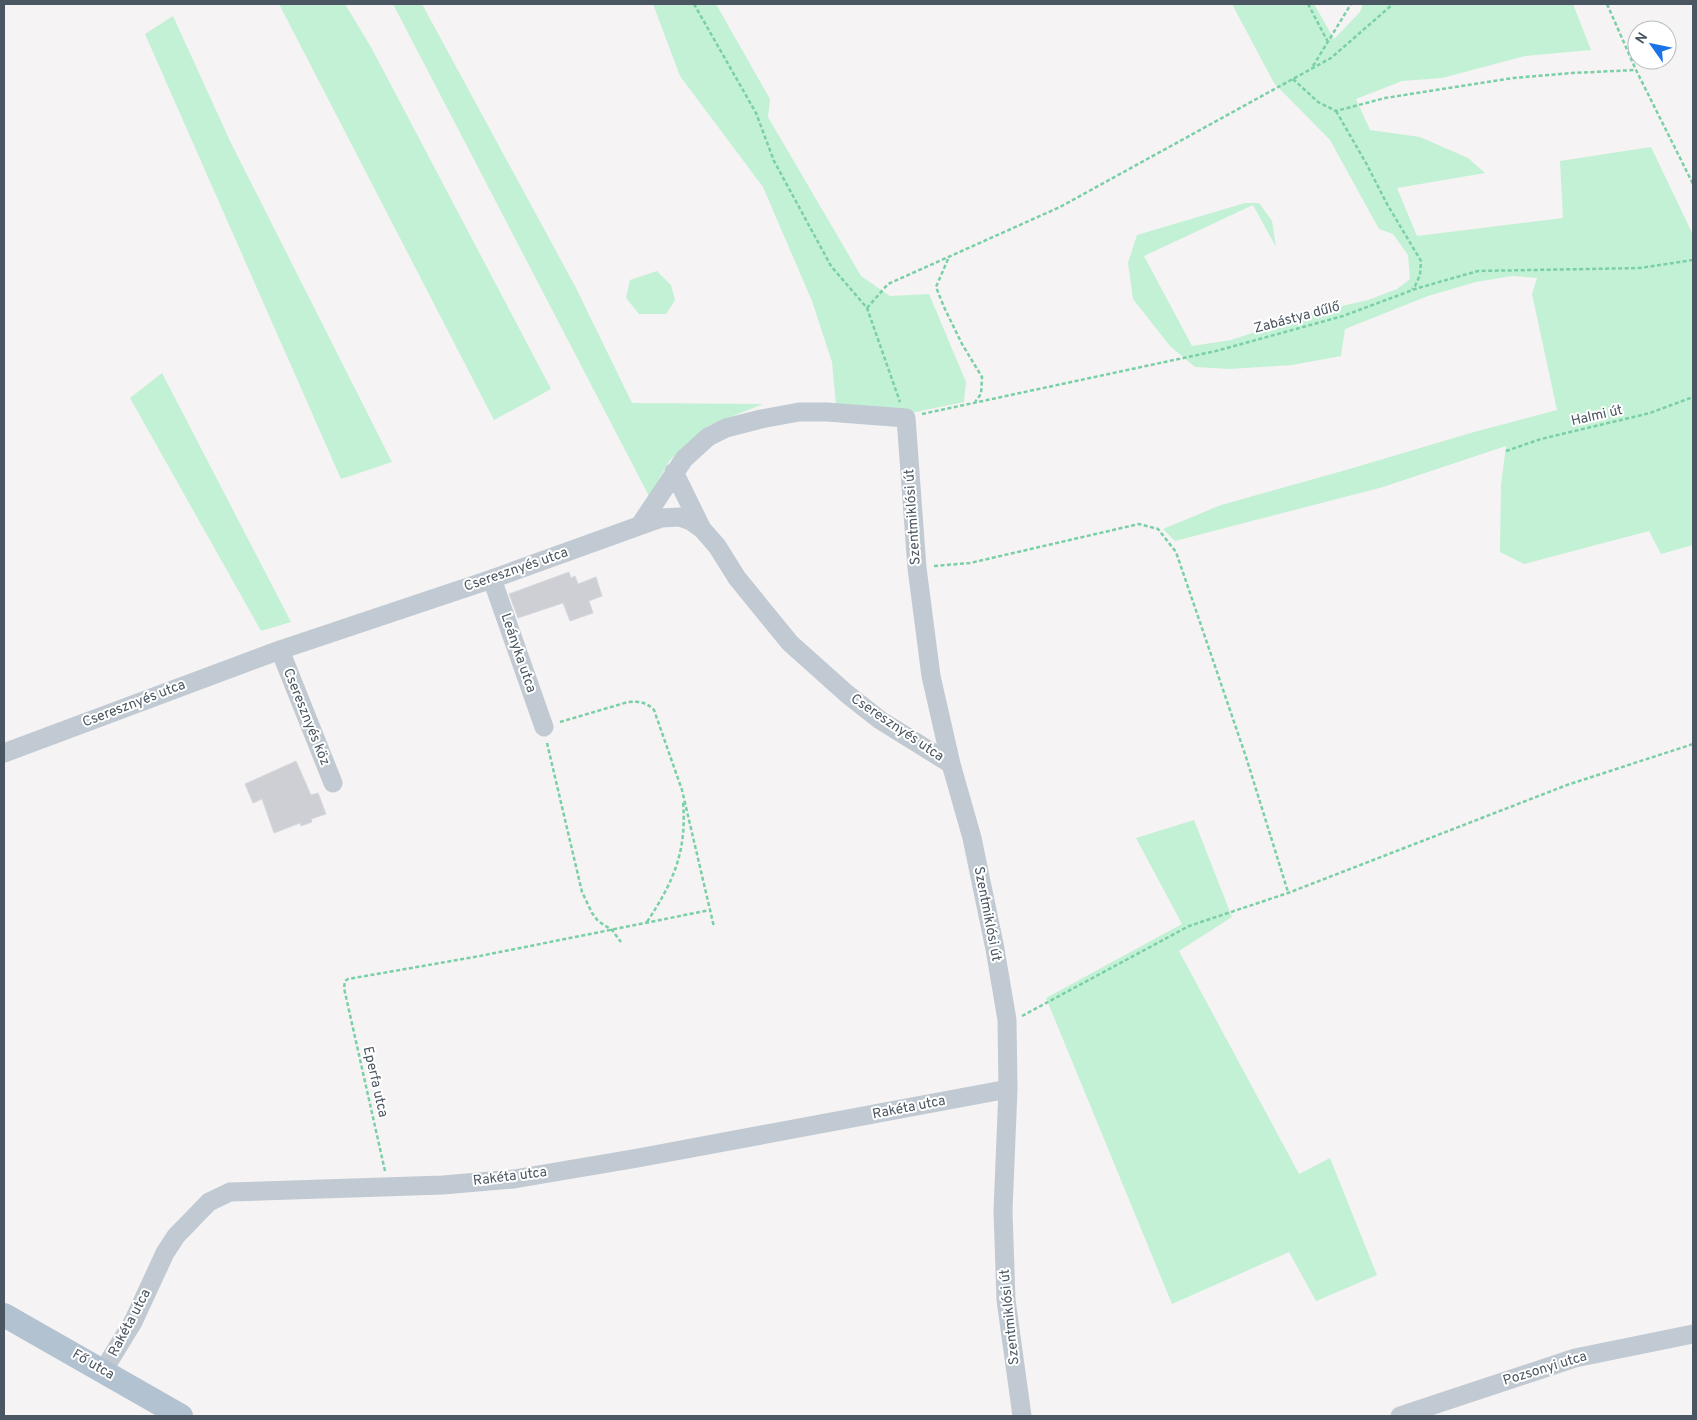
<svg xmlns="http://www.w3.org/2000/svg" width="1697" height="1420" font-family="Overpass,sans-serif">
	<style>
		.green { fill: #c3f1d5 }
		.building { fill: #cdcfd5; stroke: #d7d9de }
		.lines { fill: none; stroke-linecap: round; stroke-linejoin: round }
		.path { stroke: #7ad0a6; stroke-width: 2.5; stroke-dasharray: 4 2.5; stroke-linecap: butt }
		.minor { stroke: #c1cad2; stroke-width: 19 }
		.major { stroke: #b3c2d1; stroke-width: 24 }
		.labels { text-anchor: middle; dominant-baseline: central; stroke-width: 4; stroke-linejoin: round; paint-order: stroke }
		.street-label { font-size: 14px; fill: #4a5661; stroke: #fff }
	</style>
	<rect width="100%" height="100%" fill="#f5f3f3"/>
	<path class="green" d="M 279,4 L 345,4 L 372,49 L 551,389 L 494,420 Z
		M 393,4 L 422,4 L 576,288 L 632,403 L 763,404 L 708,426 L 670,460 L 649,496 Z
		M 653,4 L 716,4 L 770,99 L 768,117 L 861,276 L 890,296 L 929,294 L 966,382 L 964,402 L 911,413 L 836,405 L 832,362 L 812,301 L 763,187 L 680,76 Z
		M 1232,4 L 1314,4 L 1334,39 L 1360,12 L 1363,4 L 1573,4 L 1591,50 L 1525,56 L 1442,78 L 1402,81 L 1356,99 L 1370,130 L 1420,137 L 1468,158 L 1485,173 L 1397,188 L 1417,236 L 1563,218 L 1560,161 L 1651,147 L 1693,235 L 1693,545 L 1661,554 L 1649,531 L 1524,564 L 1500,552 L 1501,485 L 1506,446 L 1383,487 L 1175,541 L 1163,529 L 1221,505 L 1346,470 L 1474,432 L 1557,410 L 1532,294 L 1537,278 L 1512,276 L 1476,282 L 1428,296 L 1345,329 L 1341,356 L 1292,365 L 1230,369 L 1195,367 L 1170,346 L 1133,299 L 1128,263 L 1137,235 L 1245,203 L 1259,203 L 1272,221 L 1276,247 L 1253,205 L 1144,256 L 1192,346 L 1231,340 L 1312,313 L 1368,300 L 1397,289 L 1410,279 L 1408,255 L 1393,234 L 1379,229 L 1330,140 L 1274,83 Z
		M 173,16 L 230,141 L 392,462 L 341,479 L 145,34 Z
		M 657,271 L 671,285 L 675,300 L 666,314 L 639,314 L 626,298 L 630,280 Z
		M 162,373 L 291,622 L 261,631 L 130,398 Z
		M 1194,820 L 1232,917 L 1179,951 L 1299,1174 L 1330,1158 L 1377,1275 L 1316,1301 L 1289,1252 L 1172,1304 L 1046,998 L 1182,924 L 1136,838 Z"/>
	<path class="building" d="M 569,572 L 571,578 L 575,576 L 578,584 L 596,577 L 602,596 L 589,601 L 593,613 L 570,621 L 563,603 L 518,618 L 509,594 Z
		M 296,761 L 311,795 L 318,793 L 326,814 L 311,819 L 312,822 L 301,826 L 300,823 L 274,833 L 262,799 L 253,803 L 245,784 Z"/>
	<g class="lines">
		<path class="path" d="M 694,4 L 756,113 L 774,161 L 831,266 L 867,308 L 900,402
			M 1308,4 L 1328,42
			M 1607,4 L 1636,70 L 1693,184
			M 1313,66 L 1351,4
			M 1293,79 L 1318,102 L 1336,111 L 1385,98 L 1513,78 L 1572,73 L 1636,70
			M 1336,111 L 1366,163 L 1387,204 L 1421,261 L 1420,275 L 1415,286 L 1412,289
			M 948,259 L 936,287 L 944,307 L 962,344 L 982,377 L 981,394 L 975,402
			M 867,308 L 888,284 L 1060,207 L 1331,58 L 1393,4
			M 922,414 L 1216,351 L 1343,316 L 1418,288 L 1478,271 L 1640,268 L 1693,260
			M 1506,451 L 1541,439 L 1650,413 L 1693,397
			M 934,566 L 970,563 L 1139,524 L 1158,529 L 1176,552 L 1246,757 L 1288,892
			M 560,722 L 628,702 C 639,701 646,702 654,710 L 682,790 L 714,927
			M 547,743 L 582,892 L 592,913 L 598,921 L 612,930 L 621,942
			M 647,922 C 674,881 687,851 683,801
			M 1022,1016 L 1189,926 L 1288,893 L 1567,785 L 1693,744
			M 385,1171 L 344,988 L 345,981 L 348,979 L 480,956 L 710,910"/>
		<path class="minor" d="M 674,472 L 702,529
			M 640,525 L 684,459 L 708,437 L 726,428 L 761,419 L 799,412 L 827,412 L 906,418 L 917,568 L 931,676 L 951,764 L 972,838 L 995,949 L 1007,1020 L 1008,1089 L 1003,1211 L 1006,1300 L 1022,1416
			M 492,579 L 544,727
			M 280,650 L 333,783
			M 4,753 L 280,650 L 492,579 L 661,518 L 680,517 L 691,521 L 702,529 L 717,546 L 737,578 L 790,643 L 847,694 L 880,720 L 951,764
			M 103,1371 L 133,1322 L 165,1253 L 176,1236 L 209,1202 L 230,1192 L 443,1185 L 514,1179 L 638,1158 L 1008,1089
			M 1400,1416 L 1575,1358 L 1693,1334"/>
		<path class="major" d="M 4,1315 L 181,1416"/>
	</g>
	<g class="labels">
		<g class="street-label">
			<text transform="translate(1297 318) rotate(-15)">Zabástya dűlő</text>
			<text transform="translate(1597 416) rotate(-13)">Halmi út</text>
			<text transform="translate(913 517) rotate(-94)">Szentmiklósi út</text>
			<text transform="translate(516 570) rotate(-19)">Cseresznyés utca</text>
			<text transform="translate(518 653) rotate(71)">Leányka utca</text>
			<text transform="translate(134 704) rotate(-21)">Cseresznyés utca</text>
			<text transform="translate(306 717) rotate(68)">Cseresznyés köz</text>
			<text transform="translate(897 728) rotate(34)">Cseresznyés utca</text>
			<text transform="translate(987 914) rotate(79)">Szentmiklósi út</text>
			<text transform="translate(375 1082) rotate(77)">Eperfa utca</text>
			<text transform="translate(909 1108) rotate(-11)">Rakéta utca</text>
			<text transform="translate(510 1177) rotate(-7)">Rakéta utca</text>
			<text transform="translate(1010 1317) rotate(-96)">Szentmiklósi út</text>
			<text transform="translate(130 1323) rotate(-62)">Rakéta utca</text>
			<text transform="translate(93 1365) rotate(30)">Fő utca</text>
			<text transform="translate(1545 1369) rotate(-17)">Pozsonyi utca</text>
		</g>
	</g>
	<rect width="1697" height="1420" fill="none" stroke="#4a5661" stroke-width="10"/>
	<g transform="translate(1652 45) rotate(303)"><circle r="24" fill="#ffffff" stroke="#b7bbc0"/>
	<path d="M0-4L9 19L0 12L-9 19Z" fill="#1a73e8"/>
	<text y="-8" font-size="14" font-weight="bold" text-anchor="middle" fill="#4a5661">N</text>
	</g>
</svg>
